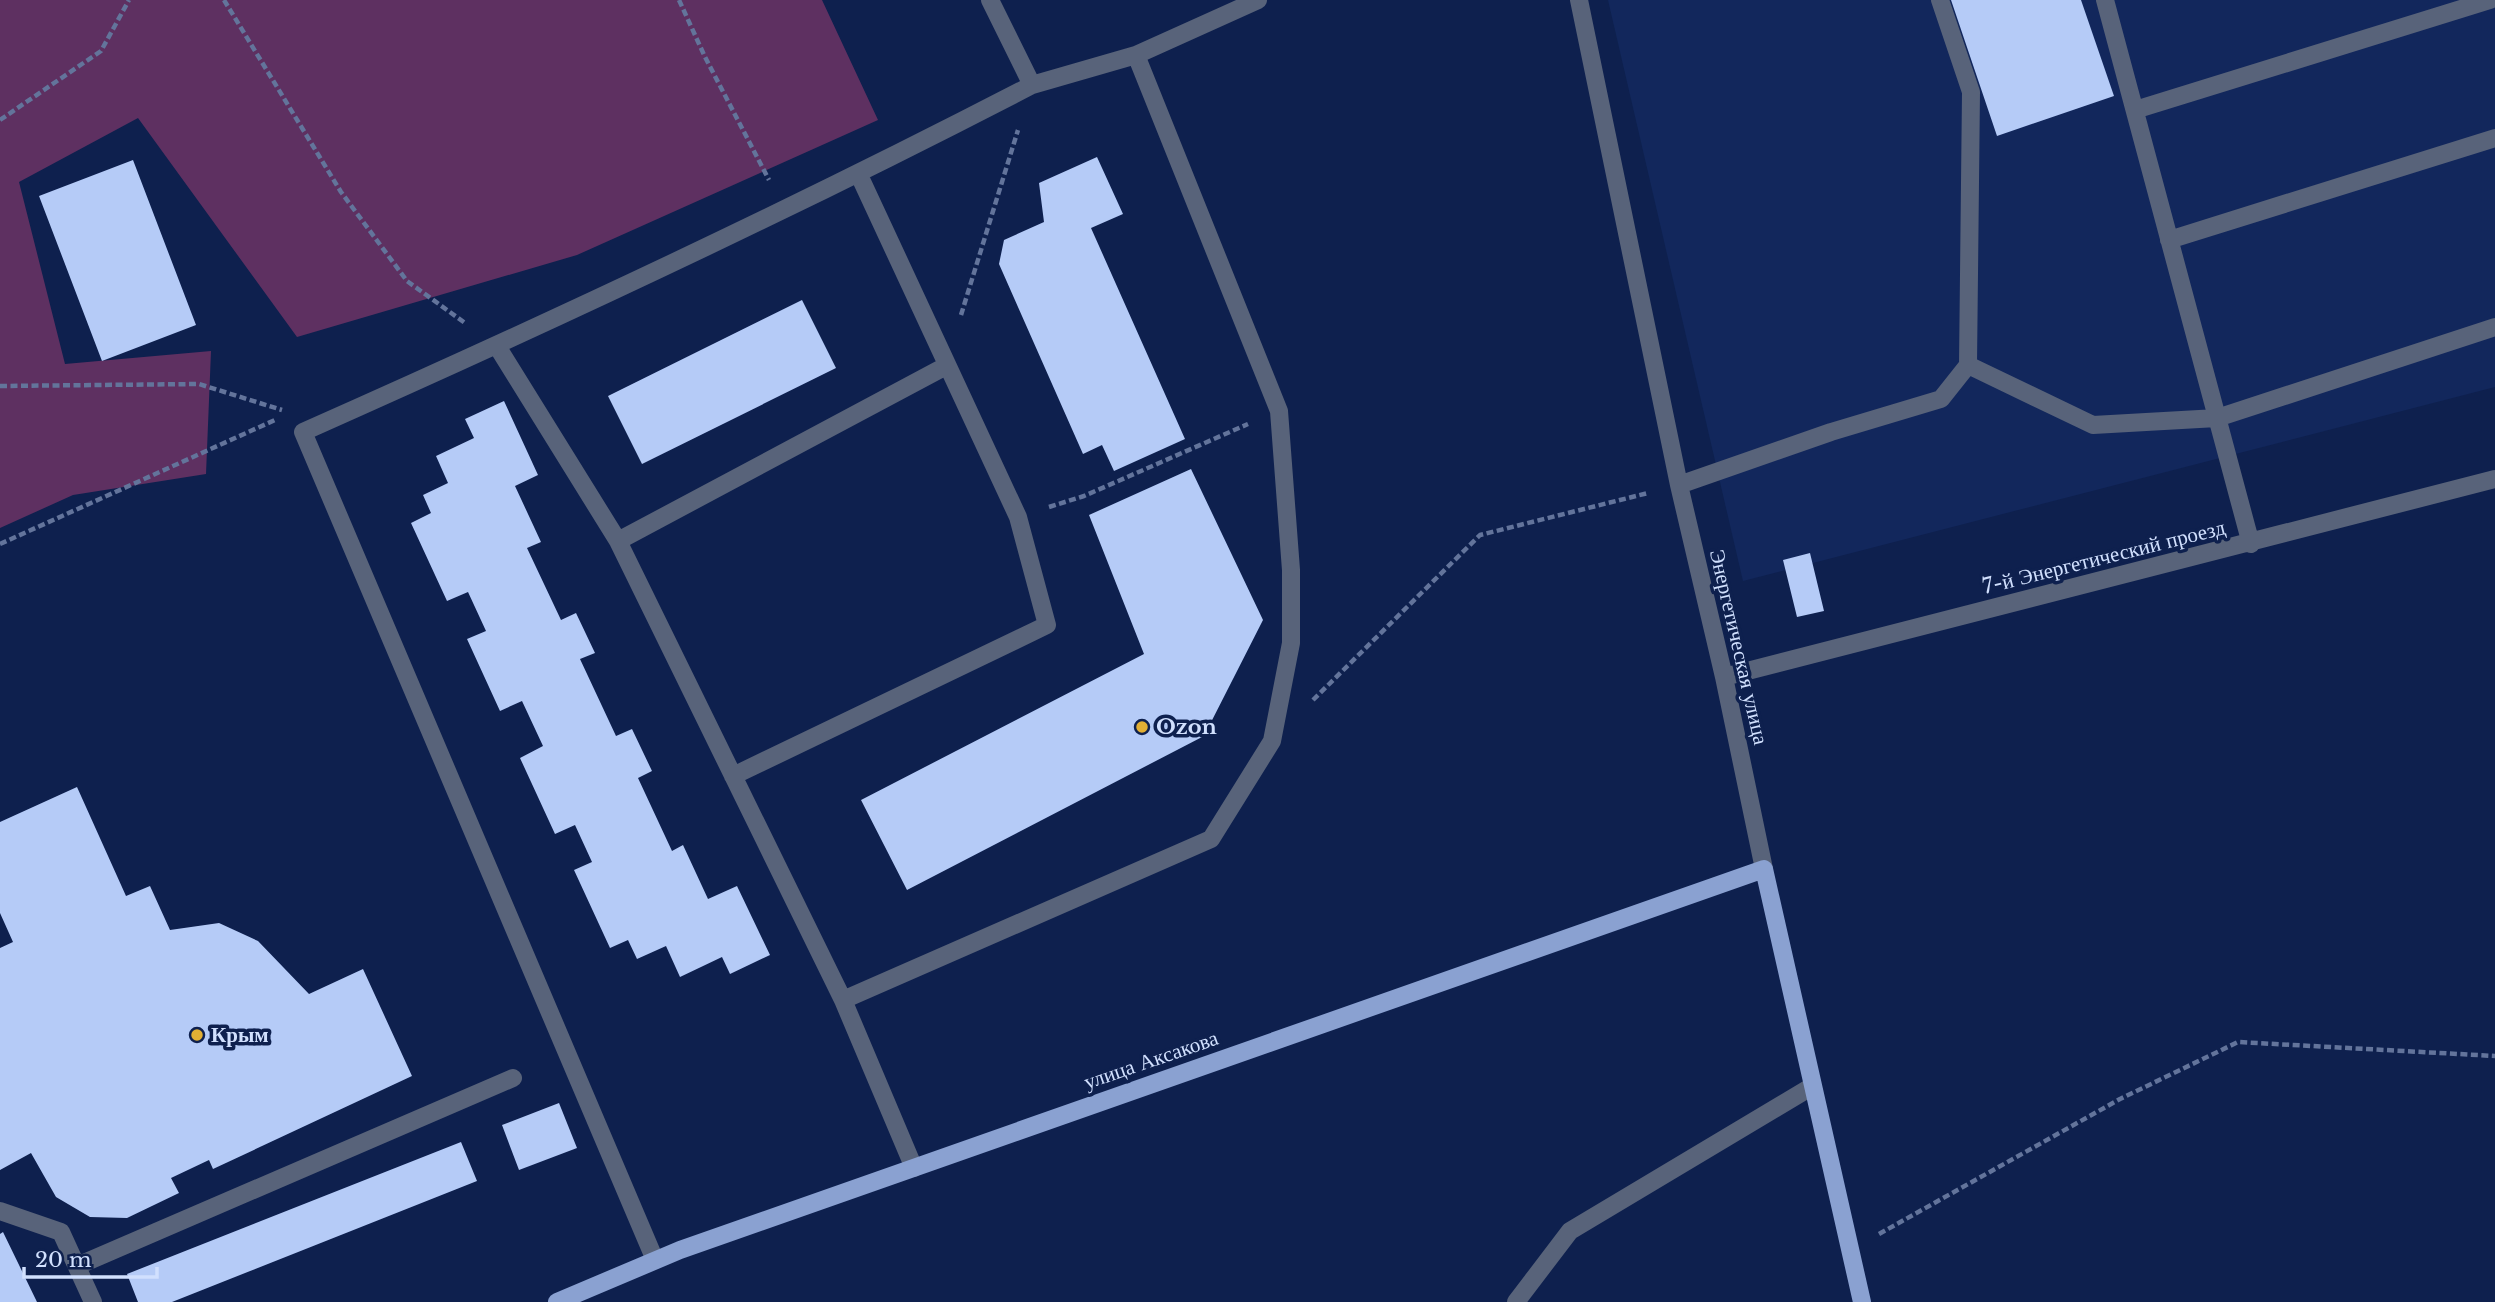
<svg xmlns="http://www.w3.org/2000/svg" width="2495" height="1302" font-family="'Libre Baskerville',serif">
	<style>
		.built { fill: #12275c }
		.green { fill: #5e3061 }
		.building { fill: #b5cbf7 }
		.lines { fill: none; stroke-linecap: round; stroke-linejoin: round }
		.path { stroke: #63749b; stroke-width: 4.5; stroke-dasharray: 7 3.5; stroke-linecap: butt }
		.minor { stroke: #58637a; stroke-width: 18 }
		.major { stroke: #8aa1d1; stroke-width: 18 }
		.poi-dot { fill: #e2af34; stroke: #0e204e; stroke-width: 2.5 }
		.labels { text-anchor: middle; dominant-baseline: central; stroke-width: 7; stroke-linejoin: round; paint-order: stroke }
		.street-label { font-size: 21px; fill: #d1e0fe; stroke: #0e204e }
		.poi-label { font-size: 21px; font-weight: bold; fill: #d1e0fe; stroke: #0e204e; text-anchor: start }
	</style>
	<rect width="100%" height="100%" fill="#0e204e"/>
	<path class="built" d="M 1608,0 L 2495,0 L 2495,387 L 1743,581 Z"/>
	<path class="green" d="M 0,0 L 822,0 L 878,120 L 577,255 L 297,337 L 138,118 L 19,182 L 65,364 L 211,351 L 206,474 L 73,495 L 0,528 Z"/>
	<path class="building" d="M 1951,0 L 2081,0 L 2114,96 L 1997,136 Z
		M 1097,157 L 1123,214 L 1091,228 L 1185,439 L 1114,471 L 1102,445 L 1083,454 L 999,264 L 1004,240 L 1044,222 L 1039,183 Z
		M 133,160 L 196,325 L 102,361 L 39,196 Z
		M 802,300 L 836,368 L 642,464 L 608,396 Z
		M 504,401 L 538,475 L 515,486 L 541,542 L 527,548 L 561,620 L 576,613 L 595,653 L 580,659 L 616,736 L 632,729 L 652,771 L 638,778 L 672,851 L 683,845 L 708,899 L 737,886 L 770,955 L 730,974 L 722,957 L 680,977 L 666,946 L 637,959 L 628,940 L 610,948 L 574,870 L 592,862 L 575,825 L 555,834 L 520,758 L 543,746 L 522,701 L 500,711 L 467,639 L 486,631 L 468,592 L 447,601 L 411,523 L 431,513 L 423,495 L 448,483 L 436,456 L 474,438 L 465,419 Z
		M 1191,469 L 1263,620 L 1204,736 L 907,890 L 861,800 L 1144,654 L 1089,515 Z
		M 1810,553 L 1824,611 L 1797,617 L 1783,560 Z
		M 77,787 L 126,896 L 150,886 L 170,930 L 219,923 L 258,941 L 309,994 L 363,969 L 412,1076 L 213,1169 L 209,1160 L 171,1178 L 179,1193 L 127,1218 L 90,1217 L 56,1197 L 31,1153 L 0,1170 L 0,948 L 13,942 L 0,913 L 0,822 Z
		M 559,1103 L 577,1148 L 519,1170 L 502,1125 Z
		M 461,1142 L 477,1181 L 172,1302 L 138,1302 L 127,1274 Z
		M 3,1232 L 37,1302 L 0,1302 L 0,1234 Z"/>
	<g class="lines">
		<path class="path" d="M 224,0 L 341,192 L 407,281 L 465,323
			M 679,0 L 705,57 L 769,180
			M 0,120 L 101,51 L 129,0
			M 961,315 L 1018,130
			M 0,386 L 199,384 L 282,410
			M 1049,507 L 1084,496 L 1248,424
			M 0,544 L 275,420
			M 1313,700 L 1480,535 L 1648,493
			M 1879,1234 L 2120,1099 L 2238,1042 L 2495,1056"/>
		<path class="minor" d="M 990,0 L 1032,85 L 1136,55 L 1258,0
			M 1579,0 L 1679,485 L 1724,677 L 1764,869
			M 1940,0 L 1971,92 L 1968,365
			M 2105,0 L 2251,544
			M 2135,110 L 2490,0
			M 2169,240 L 2495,138
			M 497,346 L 618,541 L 843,1000
			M 1679,485 L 1831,432 L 1941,399 L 1968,365 L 2093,425 L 2217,418 L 2495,327
			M 618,541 L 946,366
			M 1724,677 L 2495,479
			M 733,776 L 1047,625 L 1018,517 L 859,175
			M 914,1168 L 843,1000 L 1211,839 L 1272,741 L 1291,643 L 1291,570 L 1279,411 L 1136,55
			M 0,1211 L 61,1232 L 93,1302
			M 655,1260 L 303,432 C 549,323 793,209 1032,85
			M 77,1266 L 513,1078
			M 1516,1302 L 1570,1231 L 1811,1087"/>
		<path class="major" d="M 557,1302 L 680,1250 L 1764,869 L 1862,1302"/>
	</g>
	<g class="poi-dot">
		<circle cx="1142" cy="727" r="7"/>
		<circle cx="197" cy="1035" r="7"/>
	</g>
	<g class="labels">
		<g class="street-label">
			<text transform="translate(2104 557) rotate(-14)">7-й Энергетический проезд</text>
			<text transform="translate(1739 647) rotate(77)">Энергетическая улица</text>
			<text transform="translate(1151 1060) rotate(-19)">улица Аксакова</text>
		</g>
		<g class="poi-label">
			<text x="1156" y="727">Ozon</text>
			<text x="211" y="1035">Крым</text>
		</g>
	</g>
	<path d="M24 1267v10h133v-10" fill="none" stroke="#d1e0fe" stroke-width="3.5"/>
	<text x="35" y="1267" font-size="21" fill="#d1e0fe" stroke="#0e204e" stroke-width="5" paint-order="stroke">20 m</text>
</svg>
